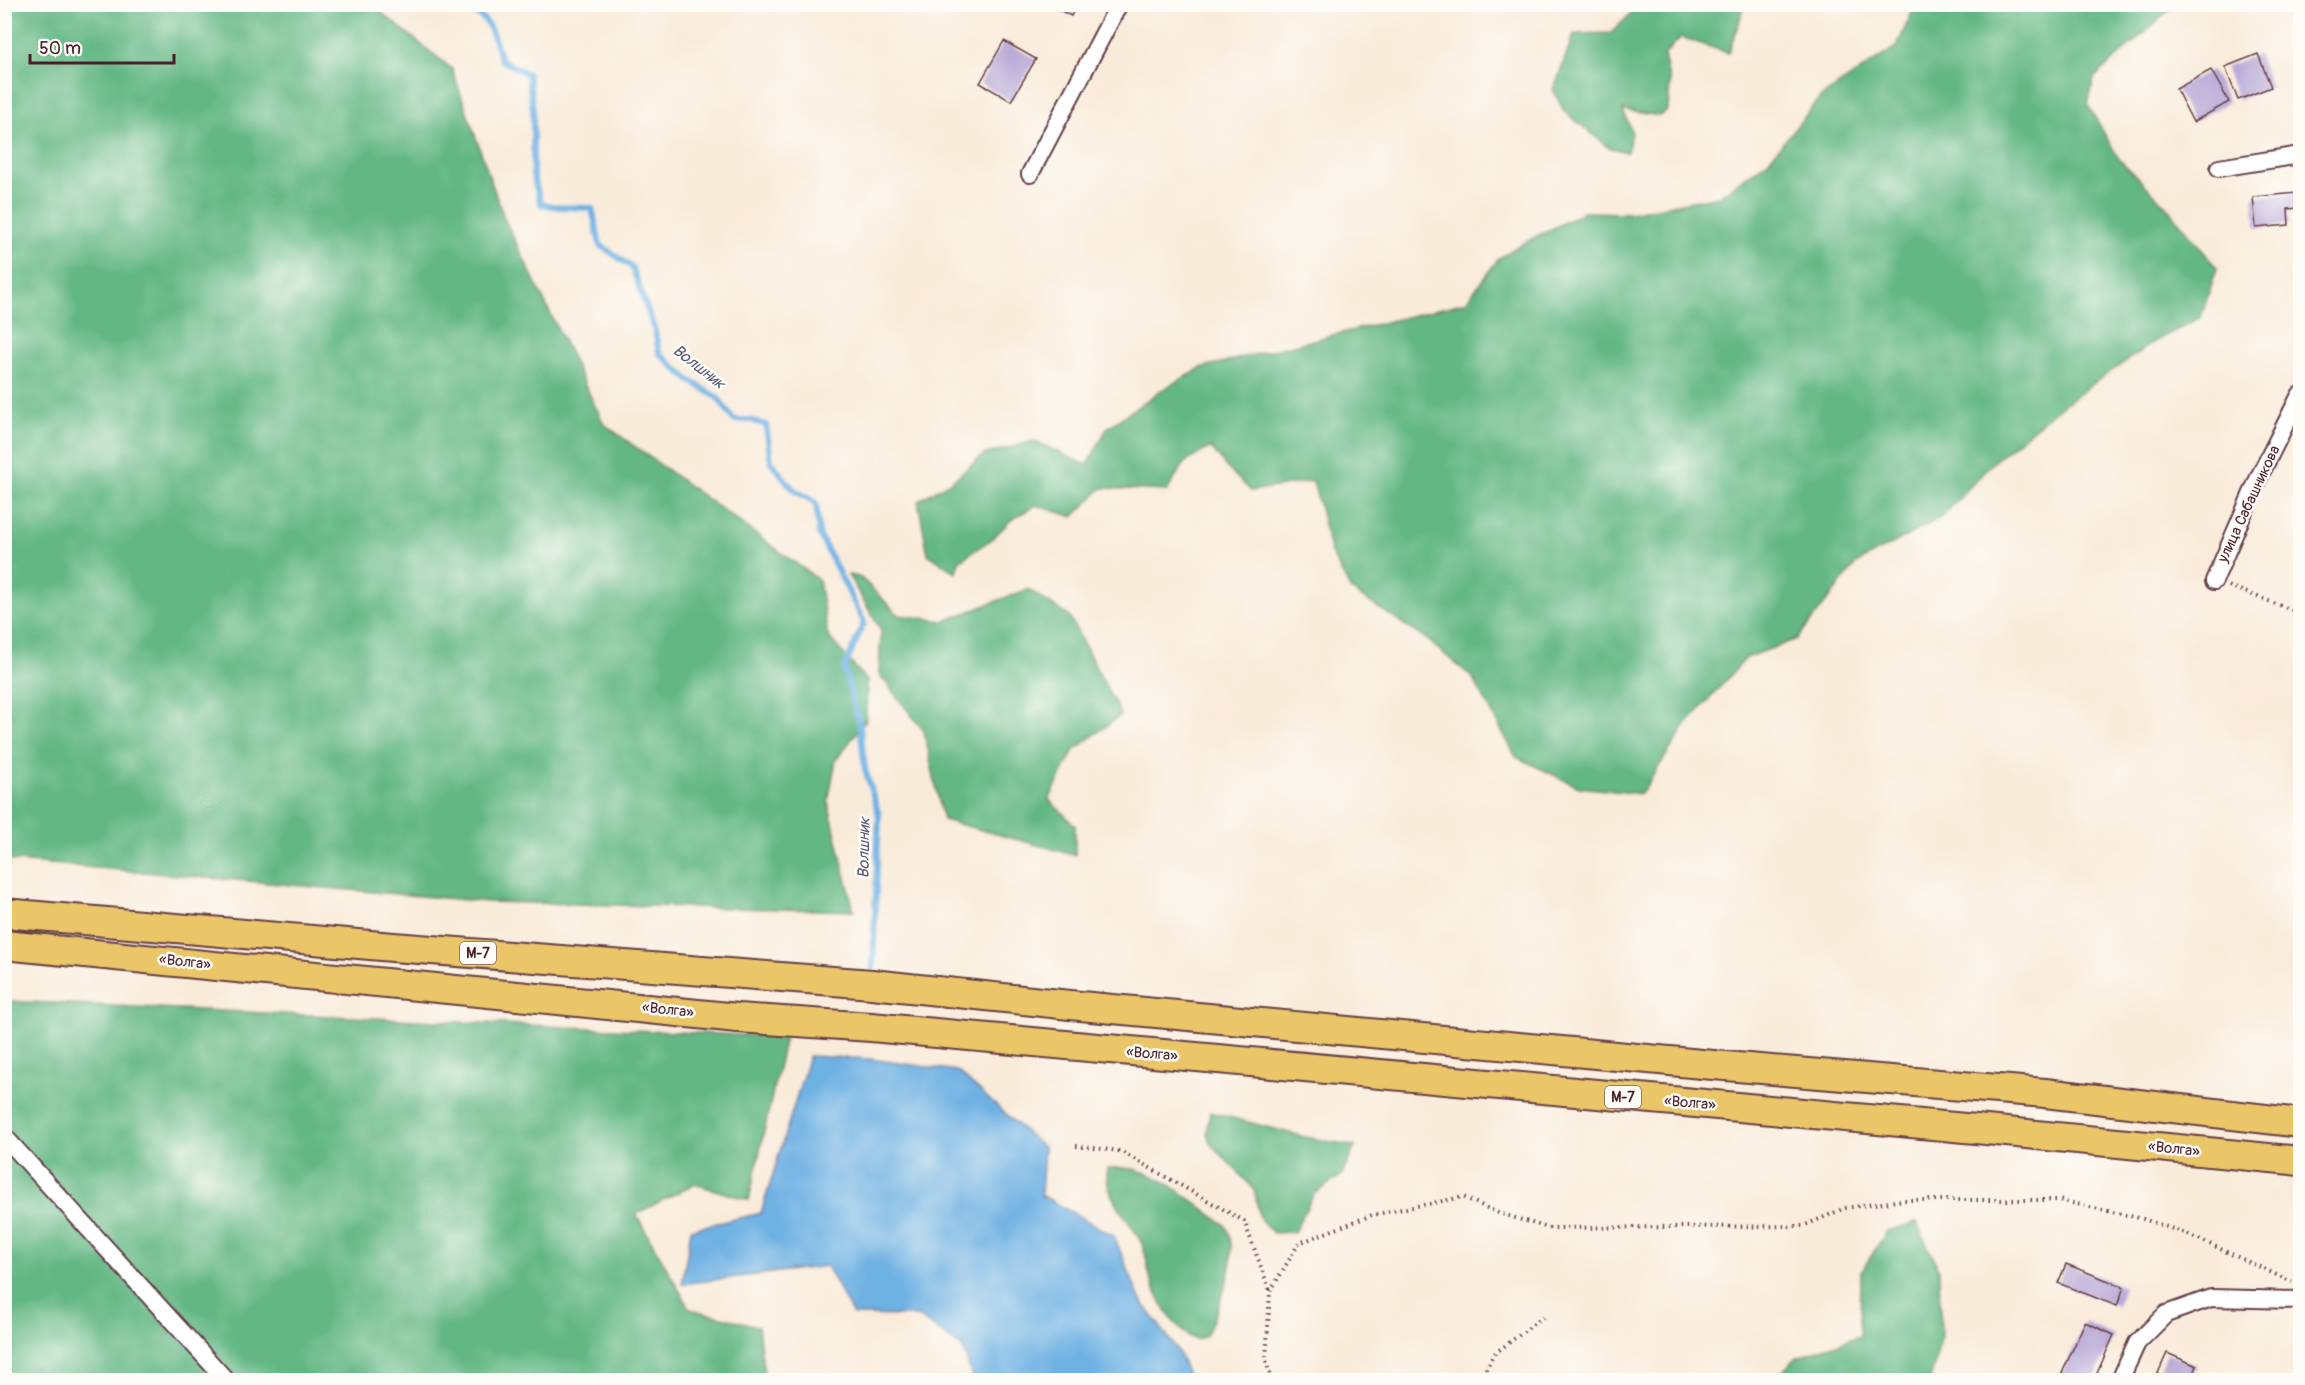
<svg xmlns="http://www.w3.org/2000/svg" width="2305" height="1385" font-family="Pangolin,sans-serif">
	<style>
		.forest { fill: #64b784; stroke: #576b58; stroke-width: 1.5 }
		.water { fill: #6eb1e3; stroke: #5c6887; stroke-width: 1.5 }
		.lines { fill: none; stroke-linecap: round; stroke-linejoin: round }
		.stream { stroke: #6eb1e3; stroke-width: 6 }
		.building { fill: #b8a7d6 }
		.minor-casing { stroke: #643e45; stroke-width: 20 }
		.trunk-casing { stroke: #643e45; stroke-width: 32 }
		.path { stroke: #643e45; stroke-width: 4; stroke-dasharray: 1.5 4.5; stroke-linecap: butt }
		.minor { stroke: #fff; stroke-width: 16 }
		.trunk { stroke: #ebc669; stroke-width: 28 }
		.labels { text-anchor: middle; dominant-baseline: central; stroke-width: 5; stroke-linejoin: round; paint-order: stroke }
		.shield { fill: #fdfcf7; stroke: #806168; stroke-width: 1.5 }
		.shield-label { font-size: 14px; font-weight: bold; fill: #4a1f2b }
		.street-label { font-size: 15px; fill: #4a1f2b; stroke: #fdfcf7 }
		.water-label { font-size: 16px; font-style: italic; fill: #585975; stroke: #fdfcf7 }
	</style>
	<rect width="100%" height="100%" fill="#fdfcf7"/>
	<filter id="ink" filterUnits="userSpaceOnUse"><feTurbulence type="fractalNoise" baseFrequency=".0167" numOctaves="2"/><feDisplacementMap in="SourceGraphic" scale="12" xChannelSelector="R" yChannelSelector="G"/><feConvolveMatrix kernelMatrix="1 2 1 2 8 2 1 2 1" color-interpolation-filters="sRGB"/></filter>
	<filter id="wash" filterUnits="userSpaceOnUse"><feTurbulence type="fractalNoise" baseFrequency=".008" numOctaves="4" result="noise"/><feDisplacementMap in="SourceGraphic" scale="24" xChannelSelector="R" yChannelSelector="G"/><feGaussianBlur stdDeviation="1.35" result="paint"/><feColorMatrix in="noise" values="0 0 0 0 0 0 0 0 0 0 0 0 0 0 0 0 0 1.4 0 .05"/><feComposite in="paint" operator="in"/></filter>
	<g filter="url(#wash)">
		<rect width="100%" height="100%" fill="#f9ebda"/>
		<path class="forest" d="M 4,5 L 372,5 L 452,69 L 504,218 L 604,424 L 819,580 L 828,636 L 867,681 L 866,720 L 836,760 L 828,802 L 854,911 L 489,902 L 5,860 Z
			M 1640,5 L 1745,5 L 1728,53 L 1681,37 L 1664,55 L 1670,83 L 1668,110 L 1659,116 L 1623,110 L 1632,133 L 1627,152 L 1608,147 L 1564,111 L 1553,90 L 1574,34 L 1611,33 Z
			M 1915,5 L 2175,5 L 2094,78 L 2088,105 L 2119,159 L 2167,207 L 2217,268 L 2201,317 L 2152,343 L 2064,404 L 1994,461 L 1942,517 L 1857,563 L 1797,639 L 1746,658 L 1686,725 L 1641,794 L 1579,787 L 1516,757 L 1473,678 L 1425,638 L 1351,590 L 1331,553 L 1313,481 L 1251,491 L 1227,468 L 1211,447 L 1184,463 L 1167,491 L 1102,488 L 1073,517 L 1036,505 L 1011,520 L 992,539 L 959,561 L 956,573 L 928,554 L 918,501 L 953,480 L 983,455 L 1034,441 L 1087,465 L 1107,428 L 1162,390 L 1201,368 L 1466,302 L 1498,259 L 1518,246 L 1584,212 L 1629,213 L 1719,196 L 1768,161 L 1821,97 L 1897,46 Z
			M 848,575 L 860,577 L 899,615 L 944,621 L 1028,589 L 1069,616 L 1121,715 L 1074,750 L 1049,800 L 1075,825 L 1075,855 L 943,820 L 924,731 L 879,674 L 881,630 Z
			M 5,1001 L 785,1037 L 749,1200 L 694,1184 L 636,1214 L 690,1309 L 758,1326 L 765,1380 L 5,1380 Z
			M 1210,1112 L 1305,1137 L 1355,1146 L 1342,1175 L 1314,1194 L 1294,1232 L 1273,1233 L 1260,1219 L 1254,1189 L 1210,1143 L 1207,1133 Z
			M 1108,1168 C 1114,1168 1121,1167 1127,1168 C 1160,1171 1200,1207 1226,1226 C 1242,1256 1219,1307 1206,1336 L 1196,1340 C 1176,1331 1159,1303 1152,1282 C 1147,1270 1147,1254 1141,1242 C 1130,1219 1102,1196 1108,1168 Z
			M 1917,1223 L 1939,1270 L 1941,1339 L 1930,1380 L 1775,1380 L 1795,1358 L 1860,1336 L 1861,1272 L 1887,1231 Z"/>
		<path class="water" d="M 809,1056 L 870,1059 L 957,1071 L 1044,1148 L 1041,1195 L 1114,1236 L 1140,1299 L 1178,1351 L 1190,1380 L 973,1380 L 963,1348 L 917,1316 L 853,1315 L 826,1266 L 682,1284 L 691,1229 L 761,1213 Z"/>
		<g class="lines">
			<path class="stream" d="M 454,4 C 490,14 491,28 501,60 L 528,74 L 533,110 L 533,175 L 541,204 L 560,207 L 592,208 L 600,245 L 632,267 L 655,331 L 659,353 L 689,380 L 718,398 L 734,420 L 750,420 L 766,425 L 771,462 L 794,490 L 816,503 L 819,534 L 864,622 L 844,669 L 860,726 L 865,769 L 879,815 L 873,968"/>
		</g>
		<g id="blocks">
			<path class="building" d="M 1049,4 L 1077,4 L 1071,16 Z
				M 1004,41 L 1036,59 L 1011,101 L 980,83 Z
				M 2258,54 L 2271,87 L 2238,100 L 2225,67 Z
				M 2296,54 L 2300,54 L 2300,90 L 2299,90 Z
				M 2211,70 L 2229,102 L 2193,122 L 2176,89 Z
				M 2297,193 L 2298,208 L 2288,209 L 2289,225 L 2256,228 L 2253,197 Z
				M 2066,1264 L 2124,1287 L 2117,1306 L 2058,1283 Z
				M 2085,1322 L 2114,1335 L 2094,1380 L 2059,1380 Z
				M 2167,1353 L 2197,1366 L 2191,1380 L 2155,1380 Z"/>
		</g>
	</g>
	<g filter="url(#ink)">
		<use href="#blocks" fill-opacity="0" stroke="#643e45" stroke-width="1.5"/>
		<g class="lines">
			<defs>
				<path id="minor" d="M 2219,168 L 2300,155
					M 1030,174 L 1119,4
					M 2214,581 L 2259,477 L 2300,395
					M 4,1136 L 226,1380
					M 2120,1380 L 2137,1343 L 2166,1314 L 2211,1298 L 2300,1300"/>
				<path id="trunk" d="M 4,913 L 393,947 L 872,984 L 1070,1005 L 1702,1064 L 2045,1093 L 2300,1123
					M 4,945 L 738,1018 L 871,1027 L 1976,1129 L 2300,1161"/>
			</defs>
			<use href="#minor" class="minor-casing"/>
			<use href="#trunk" class="trunk-casing"/>
			<path class="path" d="M 2229,586 L 2300,613
				M 1076,1146 L 1120,1151 L 1244,1221 L 1270,1291
				M 1271,1380 L 1266,1360 L 1270,1292 L 1299,1243 L 1372,1215 L 1463,1197 L 1496,1212 L 1548,1228 L 1803,1226 L 1845,1208 L 1904,1200 L 2059,1200 L 2143,1219 L 2188,1234 L 2292,1282
				M 1480,1380 L 1494,1354 L 1543,1317"/>
			<use href="#minor" class="minor"/>
			<use href="#trunk" class="trunk"/>
		</g>
	</g>
	<g class="labels">
		<g class="shield">
			<rect x="460" y="942" width="36" height="22" rx="4.5"/>
			<rect x="1605" y="1086" width="36" height="22" rx="4.5"/>
		</g>
		<g class="shield-label">
			<text x="478" y="953">М-7</text>
			<text x="1623" y="1097">М-7</text>
		</g>
		<g class="street-label">
			<text transform="translate(2249 504) rotate(-65)">улица Сабашникова</text>
			<text transform="translate(185 962) rotate(6)">«Волга»</text>
			<text transform="translate(668 1010) rotate(6)">«Волга»</text>
			<text transform="translate(1152 1054) rotate(5)">«Волга»</text>
			<text transform="translate(1690 1103) rotate(5)">«Волга»</text>
			<text transform="translate(2174 1149) rotate(6)">«Волга»</text>
		</g>
		<g class="water-label">
			<text transform="translate(699 367) rotate(38)">Волшник</text>
			<text transform="translate(864 848) rotate(-89)">Волшник</text>
		</g>
	</g>
	<rect width="2305" height="1385" fill="none" stroke="#fdfcf7" stroke-width="24"/>
	<path d="M30 54v9h144v-9" fill="none" stroke="#4a1f2b" stroke-width="3"/>
	<text x="39" y="54" font-size="18" fill="#4a1f2b" stroke="#fdfcf7" stroke-width="4.5" paint-order="stroke">50 m</text>
</svg>
